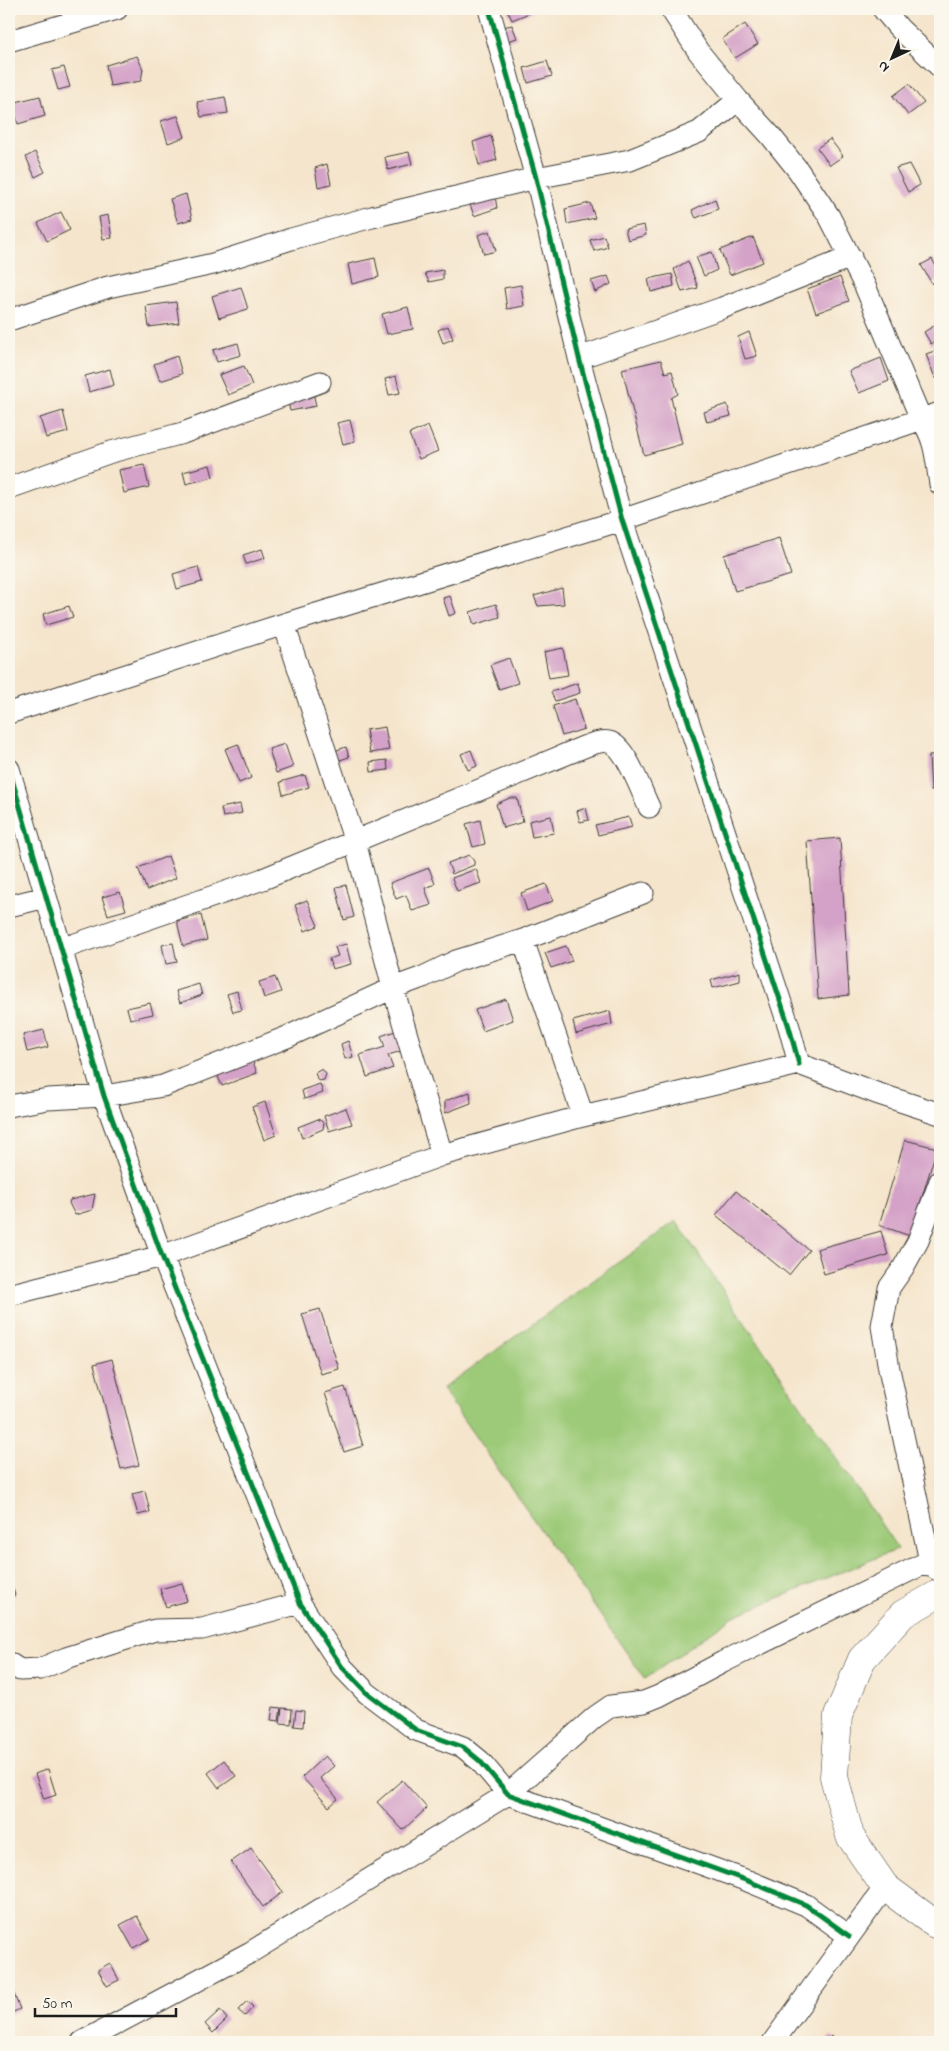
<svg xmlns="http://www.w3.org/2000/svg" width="949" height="2051" font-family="'Indie Flower',sans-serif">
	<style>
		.green { fill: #9dca78; stroke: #5c734a }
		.building { fill: #d4a1c8 }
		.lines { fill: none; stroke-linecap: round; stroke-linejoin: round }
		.street-casing { stroke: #3d3a36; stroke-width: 23 }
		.secondary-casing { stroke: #3d3a36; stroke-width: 29 }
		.street { stroke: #fff; stroke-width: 21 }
		.secondary { stroke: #fff; stroke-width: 28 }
		.cycleway-casing { stroke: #fbf7ec; stroke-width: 8 }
		.cycleway { stroke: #00873e; stroke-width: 5 }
	</style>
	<rect width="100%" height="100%" fill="#fbf7ec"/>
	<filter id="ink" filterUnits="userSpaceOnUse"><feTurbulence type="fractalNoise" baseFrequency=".02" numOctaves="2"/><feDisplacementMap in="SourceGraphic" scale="10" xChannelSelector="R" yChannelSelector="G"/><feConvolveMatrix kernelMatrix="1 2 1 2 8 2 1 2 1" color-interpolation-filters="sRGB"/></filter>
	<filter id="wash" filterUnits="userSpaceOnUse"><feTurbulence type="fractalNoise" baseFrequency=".0096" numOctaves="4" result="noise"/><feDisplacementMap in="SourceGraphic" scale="20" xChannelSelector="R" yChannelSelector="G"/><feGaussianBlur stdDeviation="1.12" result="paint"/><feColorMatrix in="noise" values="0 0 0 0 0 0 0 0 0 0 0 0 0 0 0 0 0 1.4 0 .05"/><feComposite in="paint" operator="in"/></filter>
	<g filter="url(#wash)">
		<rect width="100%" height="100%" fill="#f5e5cc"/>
		<path class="green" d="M 676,1221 L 898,1549 L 734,1616 L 645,1679 L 442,1389 Z"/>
		<g id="blocks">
			<path class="building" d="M 507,9 L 533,9 L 534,11 L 512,20 Z
				M 745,24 L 758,44 L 735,58 L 722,39 Z
				M 512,25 L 517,38 L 508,41 L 503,27 Z
				M 137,56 L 143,69 L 141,81 L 110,86 L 106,65 Z
				M 547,61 L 552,76 L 528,83 L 524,68 Z
				M 64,67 L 70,87 L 58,90 L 52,70 Z
				M 909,84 L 924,103 L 908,115 L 893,96 Z
				M 40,96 L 45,116 L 18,124 L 12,103 Z
				M 225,97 L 228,113 L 201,117 L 197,102 Z
				M 178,116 L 185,137 L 168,143 L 161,121 Z
				M 491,136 L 497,160 L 479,165 L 473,142 Z
				M 830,139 L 843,156 L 830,165 L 817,148 Z
				M 35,152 L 45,172 L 35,177 L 26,157 Z
				M 409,152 L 412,164 L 388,170 L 385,157 Z
				M 327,164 L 331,184 L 318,187 L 315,168 Z
				M 909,164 L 920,185 L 908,192 L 896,168 Z
				M 9,168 L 16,186 L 9,189 Z
				M 186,194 L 192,219 L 178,223 L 170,199 Z
				M 495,196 L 497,208 L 474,216 L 470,204 Z
				M 715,199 L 718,209 L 696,218 L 692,210 Z
				M 590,203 L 595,218 L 567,224 L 565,209 Z
				M 61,212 L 70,230 L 47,241 L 38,223 Z
				M 108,215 L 112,238 L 103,239 L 99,217 Z
				M 644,225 L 646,235 L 628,240 L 625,229 Z
				M 490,231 L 496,251 L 484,254 L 478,235 Z
				M 604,236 L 608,247 L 594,251 L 590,240 Z
				M 753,237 L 763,262 L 730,275 L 720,250 Z
				M 712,252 L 717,270 L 704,276 L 696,257 Z
				M 375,258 L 379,277 L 352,284 L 348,264 Z
				M 932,259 L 940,273 L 940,280 L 932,284 L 921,265 Z
				M 688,261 L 698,288 L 682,292 L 674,269 Z
				M 443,270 L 443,279 L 429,282 L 425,273 Z
				M 672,274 L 674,286 L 651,292 L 648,279 Z
				M 608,276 L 611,284 L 595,292 L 591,281 Z
				M 840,277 L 849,301 L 816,313 L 807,289 Z
				M 521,285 L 524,306 L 507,309 L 504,288 Z
				M 241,287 L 248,309 L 219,318 L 212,296 Z
				M 176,302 L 179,323 L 149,327 L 146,306 Z
				M 408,307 L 413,329 L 387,334 L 382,314 Z
				M 940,322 L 940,338 L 931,344 L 924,332 Z
				M 448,326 L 453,339 L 443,343 L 438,330 Z
				M 749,332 L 757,356 L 745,359 L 738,337 Z
				M 238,343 L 241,355 L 217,362 L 213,350 Z
				M 940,349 L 940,376 L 935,378 L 926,354 Z
				M 177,356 L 182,374 L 160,381 L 154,364 Z
				M 881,358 L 889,381 L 859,393 L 849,371 Z
				M 661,360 L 665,373 L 672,371 L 678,394 L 671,398 L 682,444 L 644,455 L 622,369 Z
				M 244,366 L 252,385 L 228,395 L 219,375 Z
				M 110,369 L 114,385 L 89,392 L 85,376 Z
				M 396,376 L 400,393 L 389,395 L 385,379 Z
				M 313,392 L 316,406 L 290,411 L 287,397 Z
				M 727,404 L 731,416 L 707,422 L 704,412 Z
				M 63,411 L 68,432 L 46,438 L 40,418 Z
				M 350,420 L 355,441 L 343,444 L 337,423 Z
				M 428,426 L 438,451 L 419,459 L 409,434 Z
				M 144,465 L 149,487 L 124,493 L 119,470 Z
				M 210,465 L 213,477 L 186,484 L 183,472 Z
				M 779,538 L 791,575 L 735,591 L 724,555 Z
				M 262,549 L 265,558 L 246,564 L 243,555 Z
				M 198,567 L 202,582 L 177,589 L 173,574 Z
				M 562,588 L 564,604 L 538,606 L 534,596 Z
				M 450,596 L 456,613 L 449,616 L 443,598 Z
				M 496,604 L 500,617 L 474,625 L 470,612 Z
				M 69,606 L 73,617 L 46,625 L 43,614 Z
				M 563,648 L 568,675 L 549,678 L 544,652 Z
				M 509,658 L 518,683 L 499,689 L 490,665 Z
				M 578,683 L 580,693 L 555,701 L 551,692 Z
				M 575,699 L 584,729 L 562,736 L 553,706 Z
				M 385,727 L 389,750 L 370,753 L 366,730 Z
				M 238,744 L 251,778 L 239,783 L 225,749 Z
				M 285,744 L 293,767 L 276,773 L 269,749 Z
				M 346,747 L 349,757 L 331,763 L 328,753 Z
				M 471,750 L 477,766 L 468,770 L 461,754 Z
				M 940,755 L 940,790 L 931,791 L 929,756 Z
				M 387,760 L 388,770 L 371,772 L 370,762 Z
				M 305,775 L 309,787 L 283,795 L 280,782 Z
				M 510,798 L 517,798 L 523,822 L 503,828 L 496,804 Z
				M 240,804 L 242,813 L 223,817 L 221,808 Z
				M 586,808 L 589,820 L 580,822 L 577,811 Z
				M 551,816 L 554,833 L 532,837 L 529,821 Z
				M 629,817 L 632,827 L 598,835 L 595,825 Z
				M 480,820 L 485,844 L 473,847 L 466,824 Z
				M 840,838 L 849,995 L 818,999 L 807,841 Z
				M 469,855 L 474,861 L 474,865 L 452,874 L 448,863 Z
				M 168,856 L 176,878 L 147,890 L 138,868 Z
				M 429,868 L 435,884 L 425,888 L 431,905 L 412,911 L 406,895 L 396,899 L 390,883 Z
				M 476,869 L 481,883 L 457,891 L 452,878 Z
				M 546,884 L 553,901 L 527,911 L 521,893 Z
				M 346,885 L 354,917 L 344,920 L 336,887 Z
				M 120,892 L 126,910 L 108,915 L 102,897 Z
				M 307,900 L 318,926 L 305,931 L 295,905 Z
				M 201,915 L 207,940 L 183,946 L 177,921 Z
				M 173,943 L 177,962 L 166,964 L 162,945 Z
				M 346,944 L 351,964 L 332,969 L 329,959 L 338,956 L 335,947 Z
				M 566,946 L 572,961 L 551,968 L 545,953 Z
				M 740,972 L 740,981 L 713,988 L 711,980 Z
				M 275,977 L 281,992 L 264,998 L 259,982 Z
				M 199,984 L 202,995 L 180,1003 L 176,991 Z
				M 237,991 L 242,1010 L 233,1012 L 227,994 Z
				M 506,999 L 513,1020 L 483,1031 L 475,1010 Z
				M 150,1003 L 153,1014 L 130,1019 L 127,1008 Z
				M 610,1011 L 612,1024 L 576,1034 L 573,1021 Z
				M 44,1030 L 48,1047 L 27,1052 L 23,1035 Z
				M 398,1030 L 405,1050 L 388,1055 L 393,1068 L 367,1077 L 360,1055 L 385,1047 L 381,1036 Z
				M 348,1041 L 353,1057 L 345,1059 L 341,1044 Z
				M 251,1056 L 257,1073 L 222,1086 L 215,1069 Z
				M 322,1069 L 326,1074 L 324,1080 L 318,1081 L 315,1073 Z
				M 9,1075 L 13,1089 L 9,1090 Z
				M 320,1084 L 323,1093 L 304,1099 L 302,1090 Z
				M 470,1092 L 471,1103 L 445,1113 L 445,1101 Z
				M 265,1102 L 276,1135 L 264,1140 L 252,1107 Z
				M 346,1108 L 352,1124 L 329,1131 L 324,1116 Z
				M 318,1119 L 324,1123 L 323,1129 L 302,1138 L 298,1127 Z
				M 905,1140 L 937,1148 L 910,1236 L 879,1225 Z
				M 736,1191 L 809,1250 L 789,1275 L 716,1215 Z
				M 95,1194 L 92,1210 L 75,1215 L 69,1203 L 70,1200 Z
				M 881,1231 L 888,1255 L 824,1274 L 817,1249 Z
				M 320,1309 L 339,1369 L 321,1374 L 302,1314 Z
				M 112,1359 L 139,1465 L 121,1469 L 94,1364 Z
				M 345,1387 L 363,1446 L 344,1452 L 325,1393 Z
				M 145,1491 L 150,1512 L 138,1515 L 132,1494 Z
				M 9,1577 L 15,1595 L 9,1597 Z
				M 182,1583 L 187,1601 L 166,1607 L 160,1589 Z
				M 273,1707 L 281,1708 L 279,1721 L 271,1720 Z
				M 282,1708 L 292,1709 L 291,1724 L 280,1723 Z
				M 296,1710 L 304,1711 L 303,1727 L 294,1726 Z
				M 325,1756 L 334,1766 L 320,1778 L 338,1799 L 329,1807 L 302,1777 Z
				M 224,1760 L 236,1776 L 219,1788 L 208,1773 Z
				M 48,1769 L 56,1795 L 44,1799 L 35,1774 Z
				M 402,1780 L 427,1808 L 403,1830 L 377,1802 Z
				M 251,1848 L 283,1892 L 263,1907 L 231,1862 Z
				M 137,1916 L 150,1939 L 133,1948 L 120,1925 Z
				M 110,1963 L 119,1980 L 107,1986 L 98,1970 Z
				M 11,1987 L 20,2009 L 9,2014 L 9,1988 Z
				M 247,2001 L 253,2007 L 245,2016 L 238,2010 Z
				M 220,2010 L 227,2019 L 213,2033 L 205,2024 Z
				M 831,2036 L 842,2042 L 827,2042 Z"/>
		</g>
	</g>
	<g filter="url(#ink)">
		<use href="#blocks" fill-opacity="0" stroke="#3d3a36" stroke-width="1"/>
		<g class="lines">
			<defs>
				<path id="street" d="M 489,9 L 536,178 L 579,358 L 622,520 L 789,1027 L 799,1064
					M 671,9 L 698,51 L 738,100 L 770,135 L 798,170 L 829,216 L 865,286 L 921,419 C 936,439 936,460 940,484
					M 883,9 L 899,28 L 940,67
					M 9,41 L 117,9
					M 9,320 L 108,287 L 213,264 L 291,239 L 372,217 L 536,178 L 630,160 L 699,132 L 738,100
					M 579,358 L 722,308 L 851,257
					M 9,488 L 111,452 L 183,433 L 320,382
					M 284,624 L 355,842 L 393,988 L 442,1155
					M 9,713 L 284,624 L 622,520 L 940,413
					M 9,769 L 104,1096 L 162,1256 L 300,1603 L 342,1667 L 367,1693 L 416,1730 L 463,1747 L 480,1761 L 508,1794 L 748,1881 L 806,1905 L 849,1936
					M 9,906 L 46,897
					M 523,940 L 583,1116
					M 61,949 L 263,879 L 586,746 C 592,744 602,740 609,742 C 626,746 641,791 649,807
					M 9,1106 L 48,1099 L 104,1096 L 163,1086 L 287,1037 L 393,988 L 423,977 L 456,961 L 523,940 L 643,893
					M 9,1295 L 162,1256 L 442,1155 L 583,1116 L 799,1064 L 876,1093 L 940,1114
					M 931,1566 L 889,1369 L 882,1326 L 889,1288 L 903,1268 L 918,1241 L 940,1181
					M 9,1663 L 20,1670 L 40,1669 L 66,1658 L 155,1630 L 202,1629 L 300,1603
					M 82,2042 L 251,1952 L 508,1794 L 595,1717 L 611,1706 L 644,1702 L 659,1696 L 723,1662 L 921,1565 L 931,1566 L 940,1571
					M 773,2042 L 885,1887"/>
				<path id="secondary" d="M 940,1593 L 903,1614 L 862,1659 L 838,1716 L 834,1777 L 850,1836 L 885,1887 L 935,1924 L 940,1925"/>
			</defs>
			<use href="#street" class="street-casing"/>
			<use href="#secondary" class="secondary-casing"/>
			<use href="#street" class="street"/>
			<use href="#secondary" class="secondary"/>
			<defs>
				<path id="cycleway" d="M 489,9 L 536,178 L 579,358 L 622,520 L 789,1027 L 799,1064
					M 9,769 L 104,1096 L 162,1256 L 300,1603 L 342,1667 L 367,1693 L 416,1730 L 463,1747 L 480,1761 L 508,1794 L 748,1881 L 806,1905 L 849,1936"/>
			</defs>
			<use href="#cycleway" class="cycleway-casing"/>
			<use href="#cycleway" class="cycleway"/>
		</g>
	</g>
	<rect width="949" height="2051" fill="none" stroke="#fbf7ec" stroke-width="30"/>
	<g transform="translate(892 58) rotate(224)" stroke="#fbf7ec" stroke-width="4" paint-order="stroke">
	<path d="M0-4L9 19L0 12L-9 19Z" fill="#1c1c1c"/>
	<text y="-8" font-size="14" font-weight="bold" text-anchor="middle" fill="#1c1c1c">N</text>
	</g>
	<path d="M35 2008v8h141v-8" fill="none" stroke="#1c1c1c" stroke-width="2.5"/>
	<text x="42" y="2008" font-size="15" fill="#1c1c1c" stroke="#fbf7ec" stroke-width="4" paint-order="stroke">50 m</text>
</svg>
